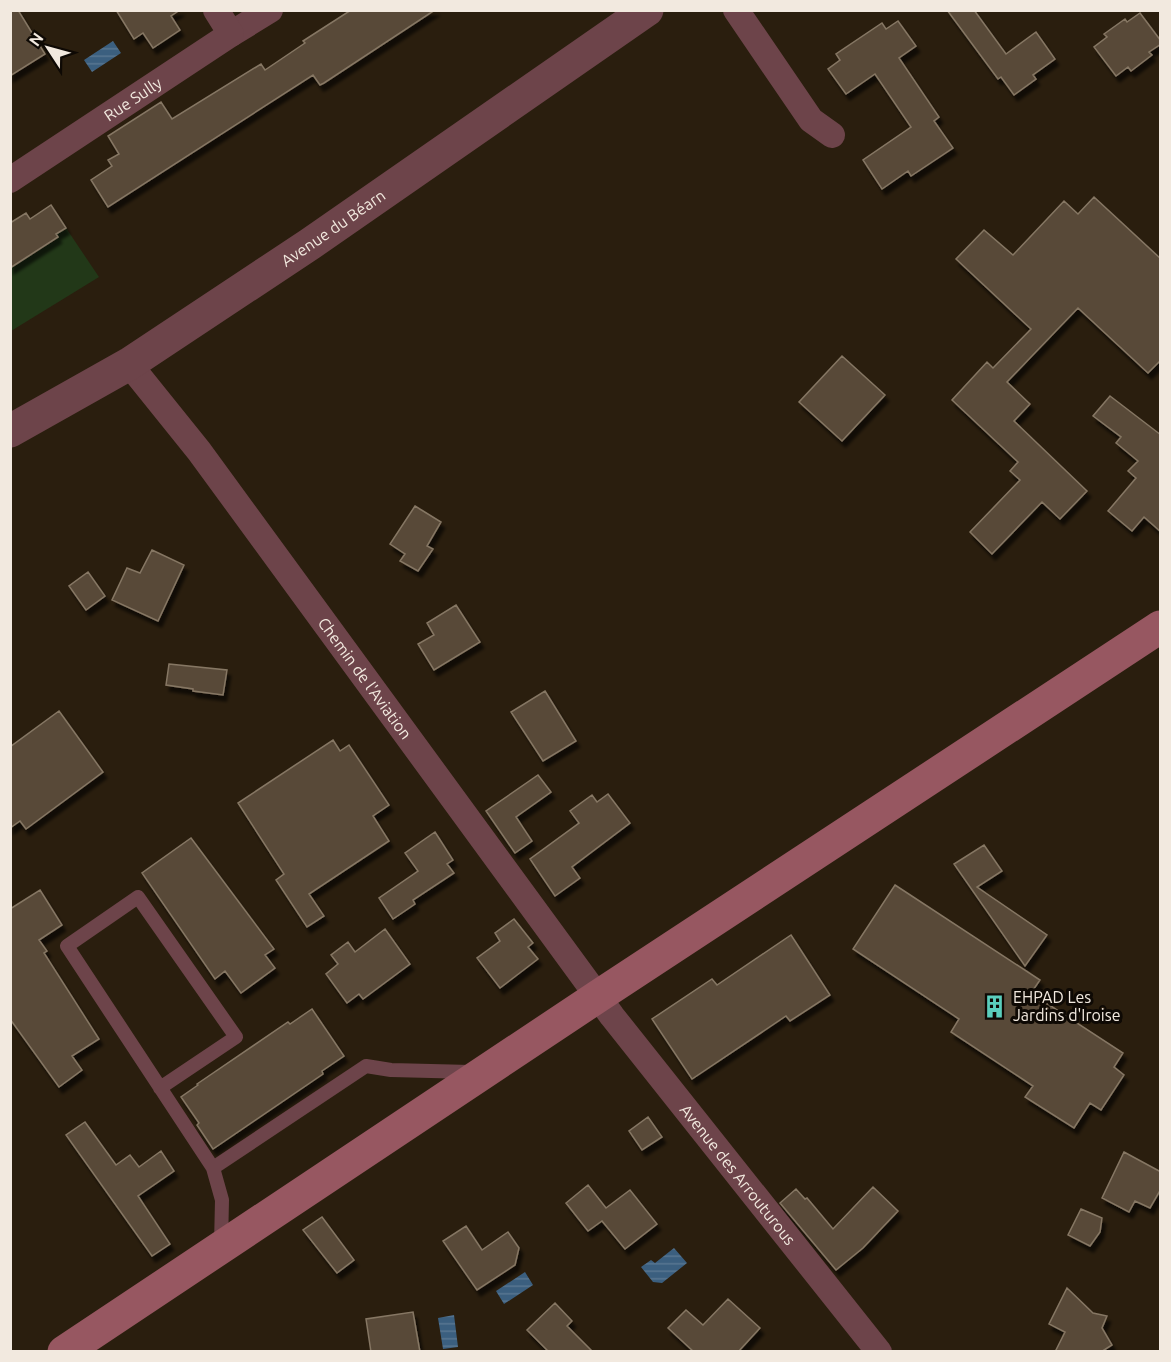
<svg xmlns="http://www.w3.org/2000/svg" width="1171" height="1362" font-family="Ubuntu,sans-serif">
	<style>
		.green { fill: #223818 }
		.water { fill: url(#water-rules) }
		.building { fill: #584a39; stroke: #867764; stroke-width: 1.5; filter: url(#shadow) }
		.lines { fill: none; stroke-linecap: round; stroke-linejoin: round }
		.service { stroke: #6d444a; stroke-width: 14 }
		.minor { stroke: #6d444a; stroke-width: 26 }
		.tertiary { stroke: #6d444a; stroke-width: 33 }
		.secondary { stroke: #975761; stroke-width: 33 }
		.labels { text-anchor: middle; dominant-baseline: central; stroke-width: 6; stroke-linejoin: round; paint-order: stroke }
		.street-label { font-size: 16px; fill: #f2e9df; stroke: #0e0904 }
		.poi-label { font-size: 16px; fill: #f2e9df; stroke: #0e0904; text-anchor: start }
	</style>
	<defs>
		<pattern id="water-rules" width="6" height="5" patternUnits="userSpaceOnUse" patternTransform="scale(1.5)"><rect width="6" height="5" fill="#3b5f7f"/><path d="M0 2.5h6" fill="none" stroke="#587691"/></pattern>
		<filter id="shadow"><feDropShadow dx="3.5" dy="6" stdDeviation="1.5" flood-color="#0009"/></filter>
	</defs>
	<rect width="100%" height="100%" fill="#2a1e0e"/>
	<path class="green" d="M 66,228 L 99,277 L 11,331 L 11,268 L 58,238 L 56,234 Z"/>
	<path class="water" d="M 113,41 L 121,53 L 92,72 L 84,60 Z
		M 674,1248 L 687,1263 L 662,1283 L 653,1282 L 641,1267 L 651,1260 L 655,1263 Z
		M 525,1272 L 533,1285 L 504,1304 L 496,1291 Z
		M 454,1315 L 458,1347 L 443,1349 L 438,1318 Z"/>
	<path class="building" d="M 10,10 L 18,10 L 45,54 L 10,76 Z
		M 116,10 L 180,10 L 171,16 L 180,30 L 153,48 L 143,33 L 134,39 Z
		M 351,10 L 435,10 L 324,83 L 320,85 L 313,75 L 108,207 L 91,180 L 112,166 L 108,160 L 119,154 L 108,136 L 161,102 L 172,119 L 261,64 L 265,70 L 305,43 L 303,41 Z
		M 947,10 L 974,10 L 1006,54 L 1036,32 L 1055,59 L 1033,75 L 1036,79 L 1014,95 L 1001,77 L 998,79 Z
		M 1140,13 L 1161,41 L 1161,44 L 1149,52 L 1152,55 L 1131,71 L 1128,67 L 1116,76 L 1094,47 L 1107,37 L 1104,34 L 1125,19 L 1127,22 Z
		M 898,21 L 916,46 L 899,58 L 939,117 L 934,121 L 953,148 L 911,176 L 908,171 L 882,189 L 863,160 L 911,127 L 875,74 L 846,94 L 828,69 L 840,60 L 836,54 L 882,23 L 886,29 Z
		M 1094,197 L 1161,259 L 1161,360 L 1148,373 L 1078,308 L 1007,382 L 1030,404 L 1014,421 L 1087,491 L 1060,519 L 1042,502 L 992,554 L 970,532 L 1020,480 L 1010,471 L 1018,462 L 952,400 L 987,362 L 993,368 L 1031,329 L 956,259 L 984,230 L 1013,255 L 1064,201 L 1078,214 Z
		M 51,205 L 66,228 L 56,234 L 58,237 L 10,268 L 10,223 L 26,213 L 30,219 Z
		M 842,356 L 885,395 L 842,441 L 799,402 Z
		M 1110,396 L 1161,435 L 1161,532 L 1144,517 L 1132,531 L 1108,511 L 1136,478 L 1128,471 L 1138,461 L 1116,443 L 1121,437 L 1093,416 Z
		M 415,506 L 441,522 L 427,546 L 433,549 L 418,571 L 400,561 L 405,554 L 390,544 Z
		M 152,550 L 184,565 L 158,621 L 112,600 L 127,568 L 140,573 Z
		M 88,572 L 105,596 L 86,610 L 69,586 Z
		M 456,605 L 480,642 L 434,670 L 418,644 L 434,635 L 427,623 Z
		M 169,664 L 227,670 L 223,695 L 193,691 L 193,689 L 166,685 Z
		M 545,691 L 576,741 L 543,761 L 511,712 Z
		M 59,711 L 103,772 L 26,829 L 20,821 L 10,828 L 10,747 Z
		M 333,740 L 340,751 L 349,745 L 389,805 L 373,816 L 389,841 L 309,894 L 324,916 L 307,927 L 276,880 L 284,874 L 238,803 Z
		M 538,775 L 551,792 L 516,817 L 532,841 L 515,853 L 486,811 Z
		M 608,794 L 630,823 L 572,867 L 580,878 L 555,896 L 530,859 L 579,823 L 570,811 L 592,795 L 597,802 Z
		M 435,832 L 453,860 L 447,864 L 454,873 L 413,900 L 415,904 L 393,919 L 379,898 L 418,871 L 405,853 Z
		M 191,838 L 274,949 L 265,955 L 275,968 L 241,993 L 225,971 L 215,979 L 142,873 Z
		M 984,845 L 1002,871 L 977,887 L 1047,935 L 1025,966 L 954,864 Z
		M 895,885 L 1040,980 L 1031,993 L 1123,1053 L 1114,1067 L 1124,1075 L 1101,1110 L 1090,1103 L 1074,1128 L 1025,1097 L 1033,1086 L 951,1032 L 959,1019 L 853,949 Z
		M 40,890 L 62,925 L 39,940 L 47,951 L 44,953 L 99,1039 L 72,1056 L 82,1070 L 59,1087 L 10,1019 L 10,909 Z
		M 514,919 L 533,943 L 528,947 L 538,959 L 500,988 L 477,958 L 500,941 L 495,933 Z
		M 385,929 L 410,964 L 363,999 L 359,994 L 347,1003 L 326,974 L 338,964 L 331,955 L 348,942 L 355,952 Z
		M 791,935 L 830,995 L 790,1021 L 786,1016 L 692,1079 L 652,1019 L 712,979 L 717,985 Z
		M 312,1009 L 344,1056 L 322,1071 L 323,1074 L 213,1149 L 197,1125 L 199,1123 L 181,1097 L 198,1085 L 197,1084 L 288,1022 L 290,1024 Z
		M 648,1117 L 662,1137 L 642,1150 L 629,1131 Z
		M 85,1122 L 116,1165 L 130,1155 L 139,1167 L 161,1151 L 174,1171 L 138,1196 L 170,1244 L 152,1256 L 66,1135 Z
		M 1124,1152 L 1161,1172 L 1161,1189 L 1150,1208 L 1135,1201 L 1129,1212 L 1102,1198 Z
		M 588,1185 L 606,1208 L 630,1190 L 657,1224 L 625,1249 L 602,1221 L 588,1231 L 566,1203 Z
		M 873,1187 L 898,1211 L 863,1248 L 836,1270 L 780,1203 L 796,1189 L 805,1199 L 807,1198 L 833,1229 Z
		M 1081,1209 L 1102,1218 L 1100,1232 L 1090,1246 L 1068,1235 Z
		M 322,1217 L 354,1260 L 337,1273 L 303,1230 Z
		M 466,1226 L 482,1250 L 508,1232 L 519,1248 L 515,1265 L 477,1290 L 443,1241 Z
		M 1067,1288 L 1093,1313 L 1107,1316 L 1102,1328 L 1112,1345 L 1101,1352 L 1055,1352 L 1065,1332 L 1049,1324 Z
		M 728,1299 L 760,1328 L 738,1352 L 694,1352 L 668,1328 L 686,1310 L 703,1325 Z
		M 555,1303 L 572,1321 L 567,1326 L 593,1352 L 549,1352 L 527,1330 Z
		M 413,1312 L 420,1352 L 371,1352 L 366,1319 Z"/>
	<g class="lines">
		<path class="service" d="M 160,1088 L 236,1037 L 138,897 L 67,946 L 213,1168
			M 221,1245 L 222,1200 L 213,1168 L 366,1066 L 391,1070 L 471,1072"/>
		<g class="minor">
			<path d="M 736,10 L 811,120 L 832,135"/>
			<path d="M 231,34 L 270,10"/>
			<path id="s1" d="M 10,180 L 231,34 L 216,10"/>
			<path id="s2" d="M 129,364 L 199,451 L 612,1016 L 879,1352"/>
		</g>
		<path class="tertiary" id="s3" d="M 10,431 L 129,364 L 310,244 L 647,10"/>
		<path class="secondary" d="M 64,1352 L 597,997 L 1160,627"/>
	</g>
	<defs>
		<symbol id="building-bare" viewBox="-9 -9 18 18"><path d="M-4-6H4V6H1V3H-1V6H-4ZM-2.5-4.3h1.7v1.8h-1.7ZM.8-4.3h1.7v1.8H.8ZM-2.5-1h1.7V.8h-1.7ZM.8-1h1.7V.8H.8Z" fill="#5acebd" stroke="#0e0904" stroke-width="2.5" paint-order="stroke"/></symbol>
	</defs>
	<g fill-rule="evenodd">
		<use href="#building-bare" x="978" y="990" width="33" height="33"/>
	</g>
	<g class="labels">
		<g class="street-label">
			<text stroke="none"><textPath href="#s1" startOffset="147">Rue Sully</textPath></text>
			<text stroke="none"><textPath href="#s3" startOffset="382">Avenue du Béarn</textPath></text>
			<text stroke="none"><textPath href="#s2" startOffset="393">Chemin de l'Aviation</textPath></text>
			<text stroke="none"><textPath href="#s2" startOffset="1014">Avenue des Arrouturous</textPath></text>
		</g>
		<g class="poi-label">
			<text x="1013" y="997">EHPAD Les<tspan x="1013" dy="18">Jardins d'Iroise</tspan></text>
		</g>
	</g>
	<rect width="1171" height="1362" fill="none" stroke="#f2e9df" stroke-width="24"/>
	<g transform="translate(48 48) rotate(306)" stroke="#0e0904" stroke-width="4.5" paint-order="stroke">
	<path d="M0-4.5L10 22L0 15L-10 22Z" fill="#f2e9df"/>
	<text y="-9" font-size="16" font-weight="bold" text-anchor="middle" fill="#f2e9df">N</text>
	</g>
</svg>
